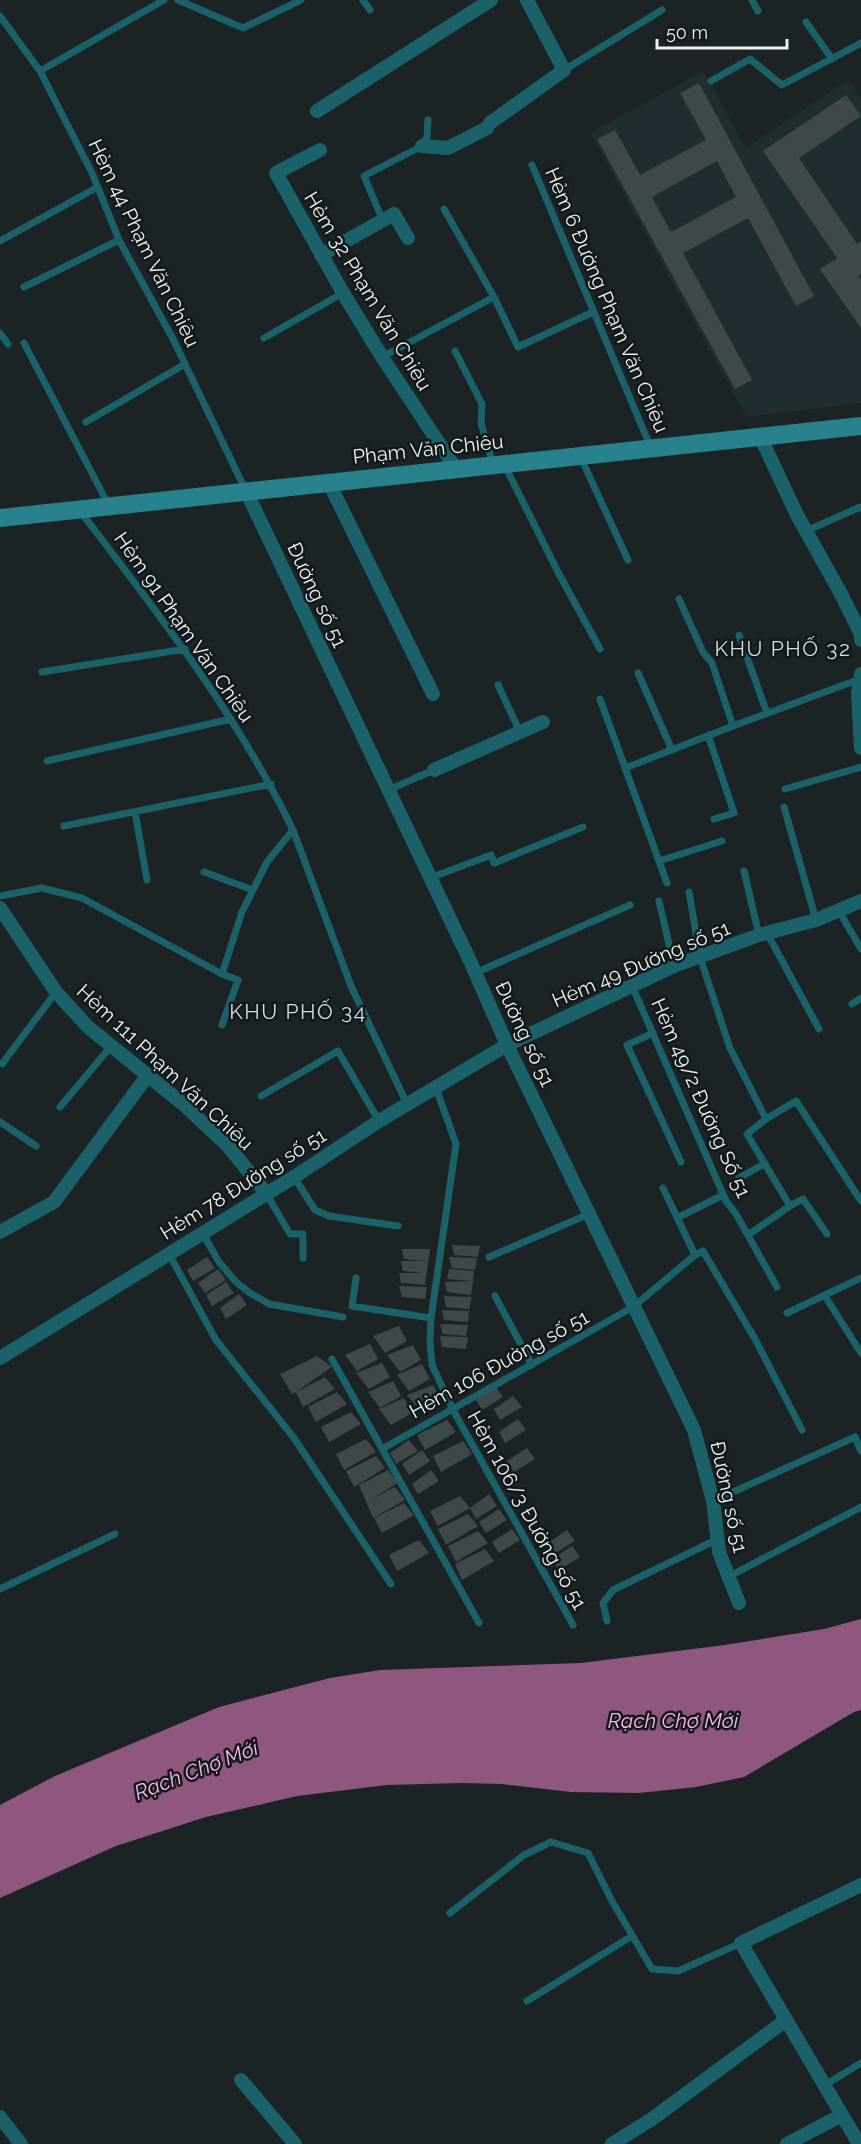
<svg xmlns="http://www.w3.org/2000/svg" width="861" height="2144" font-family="Raleway,sans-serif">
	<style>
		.built { fill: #1e2e30 }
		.water { fill: #8f567f }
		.building { fill: #3f4849; fill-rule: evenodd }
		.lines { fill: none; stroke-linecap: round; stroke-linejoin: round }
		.service { stroke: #1a616a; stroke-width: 7 }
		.minor { stroke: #1a616a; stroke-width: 14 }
		.secondary { stroke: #28828d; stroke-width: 18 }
		.labels { text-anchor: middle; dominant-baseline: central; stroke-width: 5; stroke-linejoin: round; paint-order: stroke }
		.street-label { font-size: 20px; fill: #ecf1f2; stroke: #12191b }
		.neighbourhood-label { font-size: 21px; letter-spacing: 1.5px; fill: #d3ddde; stroke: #12191b }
		.water-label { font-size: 21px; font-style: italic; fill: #fab7e6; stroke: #12191b }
	</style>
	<rect width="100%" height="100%" fill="#1b2324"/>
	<path class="built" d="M 703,71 L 746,148 L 848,80 L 861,99 L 861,403 L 746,417 L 590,133 Z"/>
	<path class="water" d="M 861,1619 L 861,1710 L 854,1712 L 744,1777 L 696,1787 L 639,1793 L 571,1792 L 502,1784 L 462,1783 L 387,1785 L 297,1796 L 206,1817 L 116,1846 L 0,1898 L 0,1805 L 55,1776 L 219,1707 L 330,1678 L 380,1670 L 581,1663 L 725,1645 L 824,1629 Z"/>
	<path class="building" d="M 699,83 L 814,296 L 796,306 L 748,218 L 683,253 L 752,380 L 735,389 L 597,139 L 615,130 L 640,175 L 706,140 L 680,93 ZM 717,161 L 736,197 L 671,232 L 652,197 Z
		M 846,95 L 861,116 L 799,158 L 857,244 L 861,241 L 861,274 L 858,276 L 861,280 L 861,328 L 820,269 L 837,258 L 763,151 Z
		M 452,1245 L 480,1246 L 478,1257 L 454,1255 Z
		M 402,1249 L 430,1249 L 425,1285 L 401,1283 L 399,1273 L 423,1273 L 403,1271 L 401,1261 L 425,1261 L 404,1259 Z
		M 207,1257 L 215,1268 L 193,1281 L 187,1270 Z
		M 449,1257 L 477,1258 L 475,1270 L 452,1268 Z
		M 218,1269 L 226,1280 L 205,1293 L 198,1283 Z
		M 449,1269 L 474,1271 L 473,1281 L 447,1279 Z
		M 473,1281 L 471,1295 L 447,1292 L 445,1282 Z
		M 226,1282 L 234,1293 L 212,1306 L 206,1295 Z
		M 399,1286 L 427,1287 L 425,1299 L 402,1297 Z
		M 239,1294 L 247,1305 L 226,1319 L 220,1308 Z
		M 444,1296 L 472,1297 L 469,1309 L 446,1307 Z
		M 442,1310 L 469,1311 L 468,1322 L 444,1320 Z
		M 440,1324 L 468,1325 L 466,1336 L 443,1334 Z
		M 399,1326 L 407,1341 L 385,1353 L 373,1336 Z
		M 440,1336 L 468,1337 L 466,1349 L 442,1347 Z
		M 370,1344 L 378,1359 L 357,1371 L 345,1355 Z
		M 413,1345 L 421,1360 L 400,1372 L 387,1355 Z
		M 317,1356 L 332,1367 L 296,1392 L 325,1377 L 335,1389 L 303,1407 L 296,1392 L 292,1394 L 280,1374 Z
		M 382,1363 L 390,1377 L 369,1389 L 356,1373 Z
		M 422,1364 L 430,1379 L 409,1391 L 397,1375 Z
		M 393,1381 L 401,1396 L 380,1408 L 368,1392 Z
		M 433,1385 L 441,1399 L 420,1411 L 407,1395 Z
		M 495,1386 L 503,1397 L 482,1410 L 476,1400 Z
		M 337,1392 L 347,1404 L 316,1422 L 308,1407 Z
		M 513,1396 L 522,1407 L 500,1420 L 494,1409 Z
		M 404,1398 L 412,1413 L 391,1425 L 379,1409 Z
		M 351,1412 L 361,1424 L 329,1442 L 321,1427 Z
		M 518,1419 L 526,1430 L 505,1443 L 499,1432 Z
		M 447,1420 L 456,1432 L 425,1450 L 417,1435 Z
		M 366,1439 L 376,1452 L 344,1470 L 336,1454 Z
		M 409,1440 L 418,1451 L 396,1464 L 390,1453 Z
		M 463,1441 L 472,1454 L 441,1472 L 433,1456 Z
		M 527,1448 L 535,1459 L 514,1472 L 507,1461 Z
		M 422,1450 L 430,1461 L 409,1475 L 402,1464 Z
		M 376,1456 L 385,1468 L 354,1487 L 346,1471 Z
		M 388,1470 L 398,1483 L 370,1500 L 395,1487 L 405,1500 L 373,1518 L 359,1485 Z
		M 431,1470 L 439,1481 L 418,1494 L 412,1484 Z
		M 489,1494 L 497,1506 L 476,1519 L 470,1508 Z
		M 460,1496 L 470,1508 L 438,1526 L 430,1511 Z
		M 404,1503 L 414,1515 L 382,1533 L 374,1518 Z
		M 499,1509 L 507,1520 L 486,1533 L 479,1522 Z
		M 468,1514 L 478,1526 L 446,1545 L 438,1529 Z
		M 512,1529 L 520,1540 L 499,1553 L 492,1542 Z
		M 567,1530 L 575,1541 L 554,1554 L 548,1543 Z
		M 478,1531 L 488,1543 L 456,1562 L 448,1546 Z
		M 419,1540 L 429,1553 L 397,1571 L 389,1555 Z
		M 572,1546 L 580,1557 L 559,1570 L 552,1559 Z
		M 485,1549 L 494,1561 L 462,1580 L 455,1564 Z"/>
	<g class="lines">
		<path class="service" d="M 178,0 L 243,28 L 301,0
			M 363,0 L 370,10
			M 752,0 L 758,11
			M 0,16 L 40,71 L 92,173 L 119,240 L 173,339 L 245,489
			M 806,22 L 832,59
			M 564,70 L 662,10
			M 40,71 L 164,0
			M 711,81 L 750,59 L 782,85 L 861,43
			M 532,165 L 651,448
			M 383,221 L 364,176 L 422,146 L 427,137 L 428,120
			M 0,241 L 96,188
			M 24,287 L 119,240
			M 494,297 L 518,347 L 593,312
			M 0,333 L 8,344
			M 264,338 L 343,293
			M 24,343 L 108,504
			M 455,351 L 482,404 L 481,423 L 493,465
			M 382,357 L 494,297 L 444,209
			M 86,422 L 185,364
			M 581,458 L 628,560
			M 505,466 L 558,572 L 600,649
			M 80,511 C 158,613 237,714 293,830 L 267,862 L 242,912 L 222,974
			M 806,531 L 860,507 L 861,508
			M 679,599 L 703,652 L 712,663 L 733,726
			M 739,635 L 767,713
			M 42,672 L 185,649
			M 638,673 L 672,750
			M 498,685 L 520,732
			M 600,699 L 667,883
			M 708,735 L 734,813 L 714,819
			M 47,761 L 231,719
			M 625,768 L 733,726 L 860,679
			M 785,789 L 861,767
			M 388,790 L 434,770
			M 784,807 L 816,920
			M 135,812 L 147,880
			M 64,826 L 271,784
			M 293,830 L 351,986 L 408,1106
			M 659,861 L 722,841
			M 744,871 L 759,935
			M 204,872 L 253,890
			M 430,878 L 491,855 L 494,863 L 583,827
			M 689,892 L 700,957 L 730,1048 L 766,1119 L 747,1134 L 790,1206 L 803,1199 L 827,1234
			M 0,896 L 42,888 L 82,898 L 222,974 L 238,980 L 222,1025
			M 659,901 L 674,966
			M 839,911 L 861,949
			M 767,933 L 819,1029
			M 475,973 L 630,905
			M 632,986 L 726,1201 L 736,1214 L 777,1287
			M 852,1004 L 861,998
			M 653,1033 L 627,1045 L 681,1162
			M 2,1064 L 56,992
			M 436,1088 L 456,1144 L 431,1318 L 430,1342 L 432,1365 L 453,1410 L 573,1625
			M 261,1096 L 338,1051 L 379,1121
			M 60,1107 L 112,1045
			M 766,1119 L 796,1101 L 861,1201
			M 0,1122 L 36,1146
			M 294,1177 L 315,1210 L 329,1216 L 398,1226
			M 739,1178 L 764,1164
			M 663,1188 L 695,1255
			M 266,1193 L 290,1234 L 303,1234 L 303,1258
			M 677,1218 L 723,1195
			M 203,1234 L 219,1262 L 236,1282 L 250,1293 L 269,1304 L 343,1317
			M 748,1235 L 790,1206
			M 169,1254 L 216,1340 L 294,1438 L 391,1584
			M 489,1257 L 589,1214
			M 356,1278 L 352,1306 L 431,1318
			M 495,1296 L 532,1365
			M 825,1296 L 861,1353
			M 787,1313 L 861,1278
			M 332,1359 L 479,1623
			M 382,1449 L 633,1307 L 695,1255 L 703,1251 L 755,1339 L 802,1430
			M 713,1501 L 855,1437 L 861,1451
			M 728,1577 L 861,1507
			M 0,1589 L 115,1534
			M 607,1621 L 603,1603 L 613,1590 L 718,1539
			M 450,1913 L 524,1855 L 551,1842 L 588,1853 L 612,1901 L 652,1969 L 678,1971 L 741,1943
			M 527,2001 L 632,1936
			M 825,2085 L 861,2063"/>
		<path class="minor" d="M 317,111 L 491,0
			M 490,123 L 564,70 L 527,0
			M 422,146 L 448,148 L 487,128
			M 320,150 L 276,173 L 343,293 L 382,357 L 456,469
			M 321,255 L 394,214 L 408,238
			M 760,436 L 797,515 L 840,592 L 861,634 L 861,640
			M 329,483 L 433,694
			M 246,491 L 471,963 L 507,1045 L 694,1430 L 713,1501 L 719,1552 L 739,1603
			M 861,674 L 858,693 L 861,748
			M 434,770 L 543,722
			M 0,908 L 56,992 L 88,1027 L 183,1104 L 228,1146 L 266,1193
			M 0,1232 L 54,1202 L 148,1075
			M 0,1358 L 294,1177 L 379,1121 L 507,1045 L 674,966 L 759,935 L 816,920 L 861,901
			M 241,2080 L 295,2144
			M 0,2117 L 21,2144
			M 612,2144 L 652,2119 L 786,2020
			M 787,2144 L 842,2115
			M 859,2144 L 741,1943 L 861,1885"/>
		<path class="secondary" d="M 0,518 L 861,426"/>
	</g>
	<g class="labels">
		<g class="street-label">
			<text transform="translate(144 243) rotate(64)">Hẻm 44 Phạm Văn Chiêu</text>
			<text transform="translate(368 291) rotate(59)">Hẻm 32 Phạm Văn Chiêu</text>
			<text transform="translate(607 300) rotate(67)">Hẻm 6 Đường Phạm Văn Chiêu</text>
			<text transform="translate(428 449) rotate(-6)">Phạm Văn Chiêu</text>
			<text transform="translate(317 595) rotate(65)">Đường số 51</text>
			<text transform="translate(184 627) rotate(55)">Hẻm 91 Phạm Văn Chiêu</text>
			<text transform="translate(641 964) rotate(-23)">Hẻm 49 Đường số 51</text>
			<text transform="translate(525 1034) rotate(65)">Đường số 51</text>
			<text transform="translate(165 1067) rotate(43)">Hẻm 111 Phạm Văn Chiêu</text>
			<text transform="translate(701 1098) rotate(66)">Hẻm 49/2 Đường Số 51</text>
			<text transform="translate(243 1184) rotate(-32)">Hẻm 78 Đường số 51</text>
			<text transform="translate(499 1364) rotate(-29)">Hẻm 106 Đường số 51</text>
			<text transform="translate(729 1497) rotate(78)">Đường số 51</text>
			<text transform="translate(527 1510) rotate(61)">Hẻm 106/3 Đường số 51</text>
		</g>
		<g class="neighbourhood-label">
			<text x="783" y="648">KHU PHỐ 32</text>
			<text x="298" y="1011">KHU PHỐ 34</text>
		</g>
		<g class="water-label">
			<text x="673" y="1720">Rạch Chợ Mới</text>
			<text transform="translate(196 1770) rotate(-21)">Rạch Chợ Mới</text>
		</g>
	</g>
	<path d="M657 39v9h130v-9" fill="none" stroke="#ecf1f2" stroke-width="3"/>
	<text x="666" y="39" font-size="18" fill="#ecf1f2" stroke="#12191b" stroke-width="4.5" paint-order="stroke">50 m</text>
</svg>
